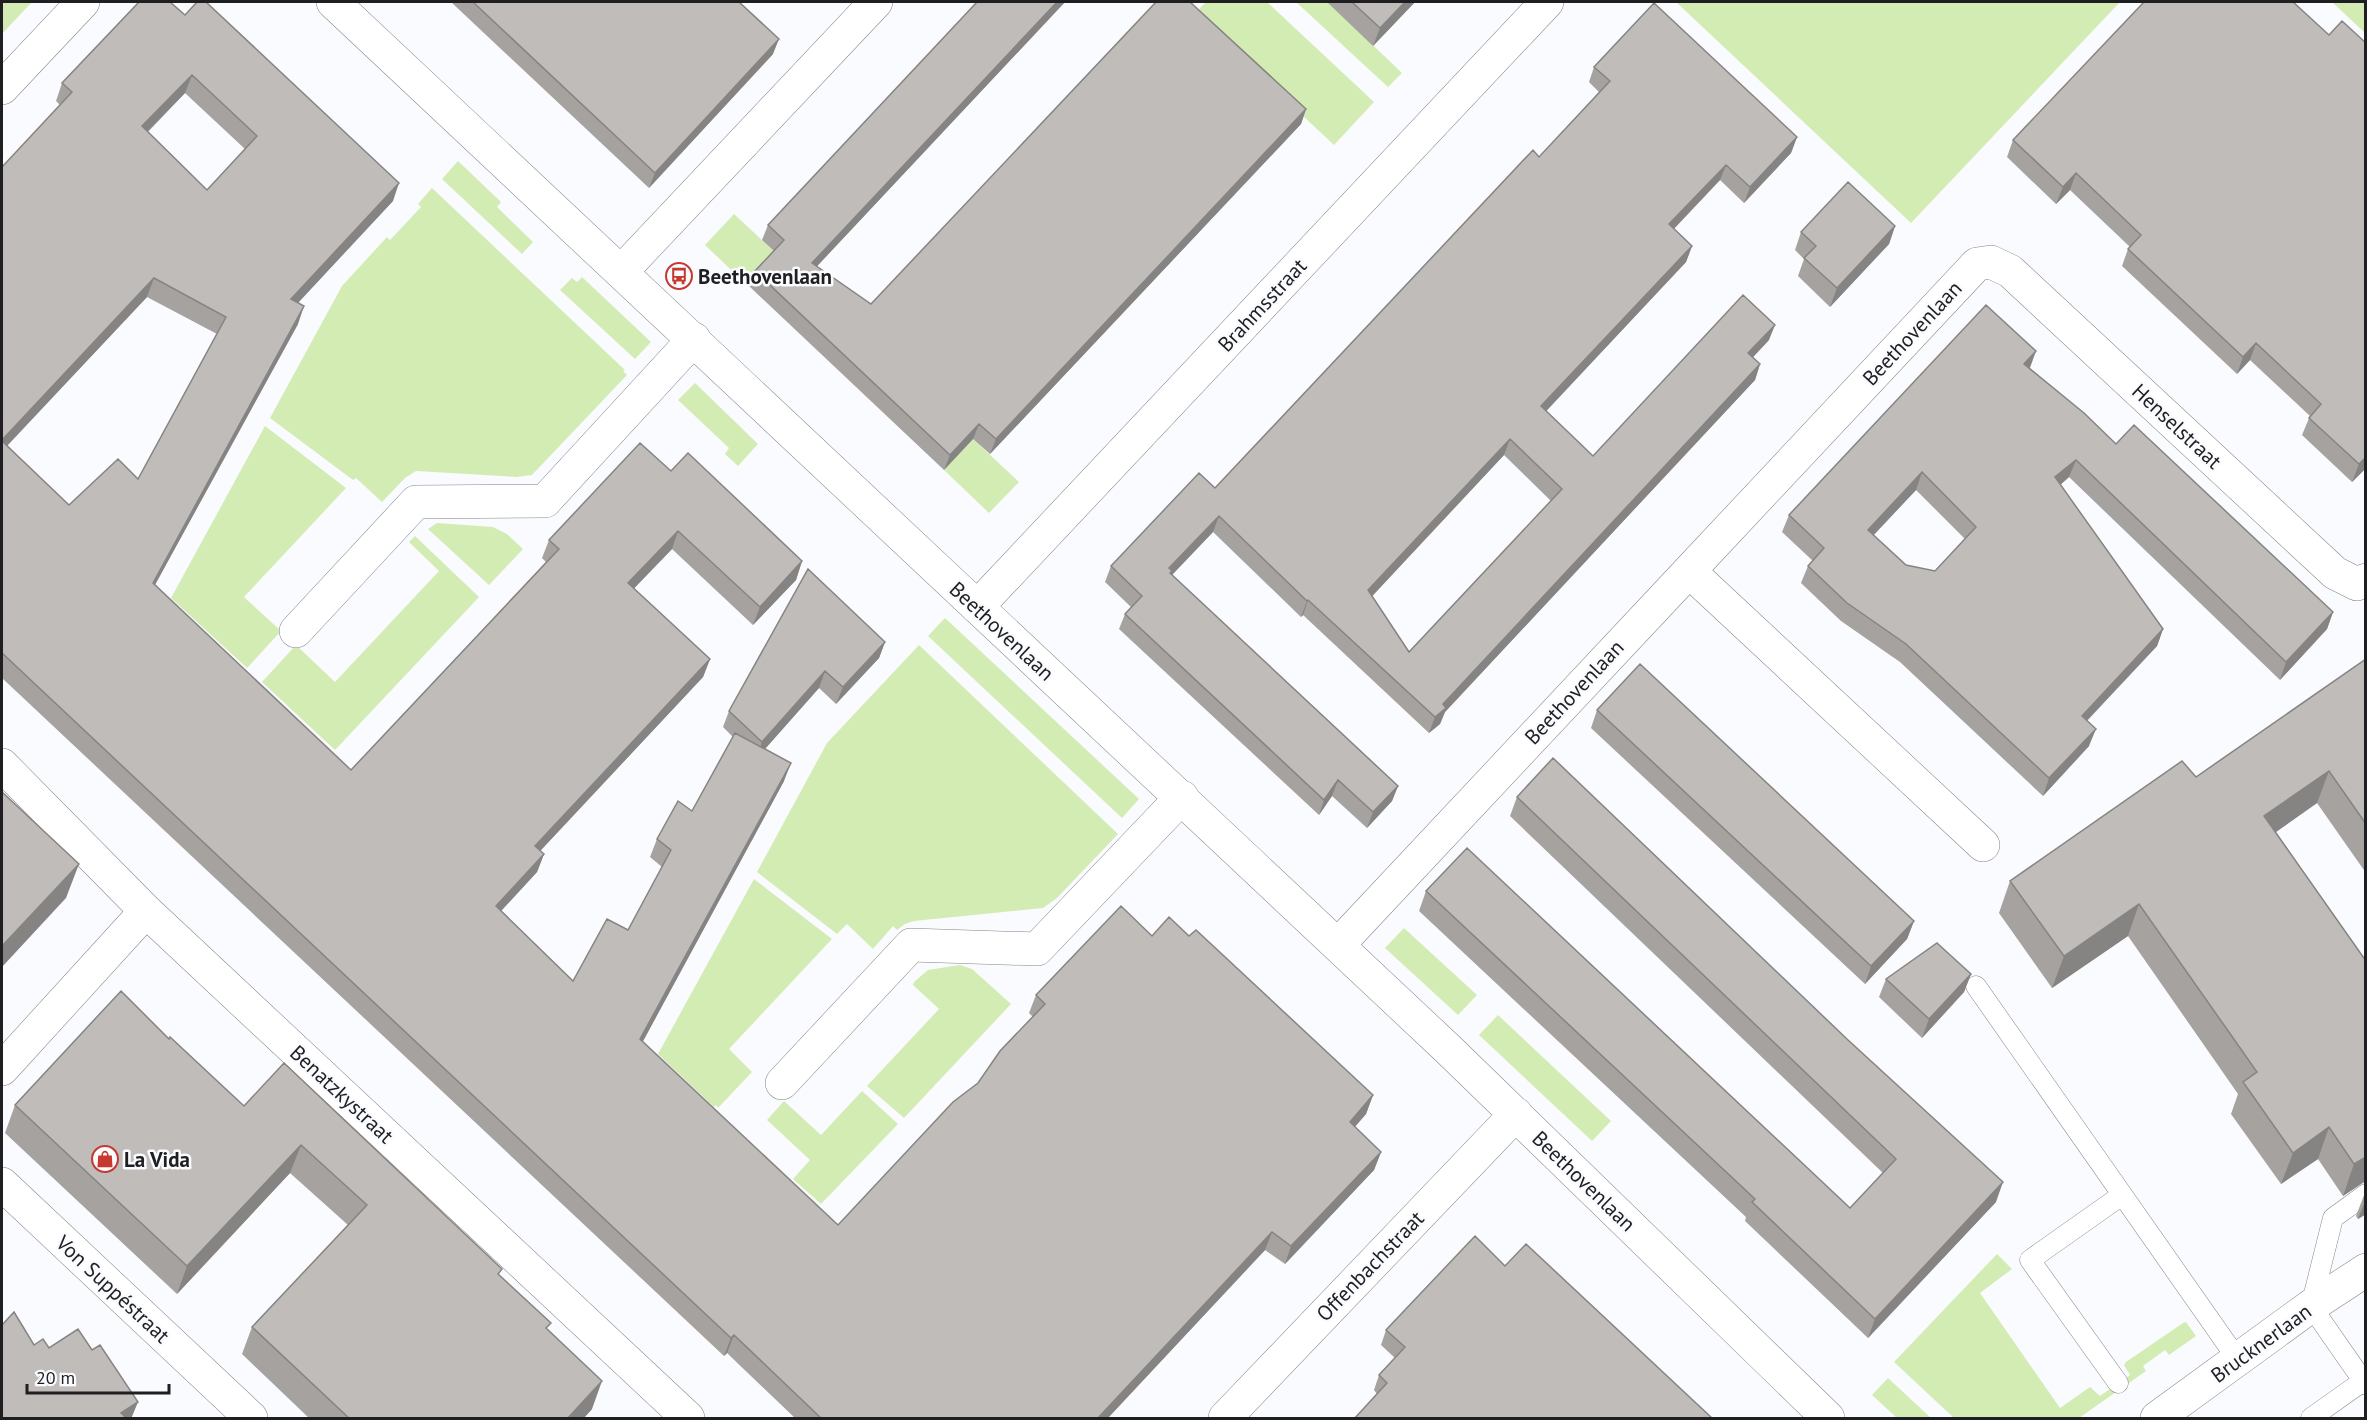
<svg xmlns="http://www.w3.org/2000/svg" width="2367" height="1420" font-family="'PT Sans',sans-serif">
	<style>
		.green { fill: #d3ecb4 }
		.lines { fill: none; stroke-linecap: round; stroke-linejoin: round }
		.service-casing { stroke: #848589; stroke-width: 21 }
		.minor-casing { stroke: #848589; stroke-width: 34 }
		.service { stroke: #fff; stroke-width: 20 }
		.minor { stroke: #fff; stroke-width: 33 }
		.wall { fill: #a5a29f; fill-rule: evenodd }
		.shaded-wall { fill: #868482 }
		.building { fill: #c0bcb9; stroke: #868482; stroke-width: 1.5; fill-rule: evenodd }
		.labels { text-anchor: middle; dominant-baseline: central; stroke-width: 5; stroke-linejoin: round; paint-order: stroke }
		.poi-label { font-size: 21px; font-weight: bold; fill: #1f1f21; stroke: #fafbff; text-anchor: start }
		.street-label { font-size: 21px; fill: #1f1f21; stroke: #fafbff }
	</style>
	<rect width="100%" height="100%" fill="#fafbff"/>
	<path class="green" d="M 2,2 L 32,2 L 2,34 Z
		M 1206,2 L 1267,2 L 1374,102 L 1334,145 L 1194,14 Z
		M 1296,2 L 1328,2 L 1402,73 L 1388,87 Z
		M 1676,2 L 2120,2 L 1911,223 Z
		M 2332,2 L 2365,2 L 2365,33 Z
		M 458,161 L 501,202 L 497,207 L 533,242 L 522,254 L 442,179 Z
		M 432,188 L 625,370 L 623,371 L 627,375 L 532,475 L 517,477 L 416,471 L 405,478 L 382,502 L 356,478 L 353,480 L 270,418 L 342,286 L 387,237 L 390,240 L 421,207 L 418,204 Z
		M 734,214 L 778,255 L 749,287 L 705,245 Z
		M 582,277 L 651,342 L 635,359 L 560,290 L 572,278 L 577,282 Z
		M 695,383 L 758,444 L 738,466 L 725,454 L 729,448 L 678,400 Z
		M 265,426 L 346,488 L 244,597 L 281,631 L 247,668 L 171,598 Z
		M 973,439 L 1019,482 L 989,513 L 944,470 Z
		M 437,523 L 493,527 L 507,534 L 523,549 L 489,585 L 428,529 Z
		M 415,536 L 479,597 L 335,750 L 262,682 L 296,645 L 335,682 L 439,571 L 409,542 Z
		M 945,618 L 1139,799 L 1122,818 L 928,636 Z
		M 919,645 L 1118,834 L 1057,898 L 1043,908 L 914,921 L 905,924 L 897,930 L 893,926 L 873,949 L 847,924 L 837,934 L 757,872 L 827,743 Z
		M 754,879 L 832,939 L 729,1049 L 752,1072 L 718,1108 L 716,1105 L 714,1107 L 658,1054 Z
		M 1404,928 L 1477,995 L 1458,1015 L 1385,948 Z
		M 960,965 L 972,969 L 1011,1004 L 904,1118 L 867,1086 L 939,1009 L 913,985 L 914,982 L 928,970 Z
		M 1498,1015 L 1611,1121 L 1592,1141 L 1479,1035 Z
		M 862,1091 L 898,1124 L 821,1204 L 793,1179 L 810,1160 L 767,1120 L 784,1101 L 821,1135 Z
		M 1997,1254 L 2012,1269 L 1980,1293 L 2060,1408 L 2090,1387 L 2100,1396 L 2130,1375 L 2124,1365 L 2126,1362 L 2183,1323 L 2186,1322 L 2196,1336 L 2169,1355 L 2165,1350 L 2143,1366 L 2146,1371 L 2079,1418 L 1954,1418 L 1894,1362 Z
		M 1888,1378 L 1931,1418 L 1897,1418 L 1872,1395 Z"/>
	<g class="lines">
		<defs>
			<path id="service" d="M 1976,986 L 2238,1360
				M 2366,1194 L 2333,1218 L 2311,1306 L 2366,1385
				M 2118,1383 L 2030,1260 L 2122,1195
				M 2311,1418 L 2366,1379"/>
			<path id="minor" d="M 333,2 L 1448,1049 L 1828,1418
				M 2,88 L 83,2
				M 622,271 L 876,2
				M 1689,571 L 1977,264 L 1991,262 L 2010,271 L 2335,573 L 2357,584 L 2366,580
				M 977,607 L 1547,2
				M 296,631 L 416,502 L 545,501 L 694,339
				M 2,765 L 146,911 L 688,1418
				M 1338,945 L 1689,571 L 1983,845
				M 2,1069 L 146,911
				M 782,1083 L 911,945 L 1037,949 L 1182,797
				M 2,1184 L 251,1418
				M 1225,1418 L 1516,1114
				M 2157,1418 L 2311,1306 L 2366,1270"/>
		</defs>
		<use href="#service" class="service-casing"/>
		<use href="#minor" class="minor-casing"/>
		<use href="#service" class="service"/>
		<use href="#minor" class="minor"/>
	</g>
	<path class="wall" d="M 139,2 L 393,201 L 298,302 L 298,324 L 155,585 L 351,770 L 546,562 L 542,558 L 549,540 L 671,471 L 802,561 L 796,580 L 753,625 L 672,549 L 634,588 L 710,659 L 703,677 L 540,851 L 544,854 L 537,872 L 501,911 L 573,981 L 628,930 L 662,867 L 650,857 L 657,839 L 692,811 L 733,737 L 723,727 L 729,711 L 885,642 L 879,658 L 836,704 L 819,688 L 765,749 L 784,781 L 642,1042 L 838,1225 L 978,1083 L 1033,1017 L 1029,1013 L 1036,995 L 1152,936 L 1189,936 L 1373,1095 L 1366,1114 L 1355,1127 L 1381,1152 L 1374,1170 L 1285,1264 L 1265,1250 L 1107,1419 L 796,1419 L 727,1353 L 724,1356 L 2,678 L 2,167 L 60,105 L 56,101 L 62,83 ZM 185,93 L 245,149 L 207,190 L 148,132 ZM 147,297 L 217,334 L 138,479 L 69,505 L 7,446 Z
		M 451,2 L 739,2 L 773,54 L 649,188 Z
		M 977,2 L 1065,2 L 817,266 L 871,304 L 1306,109 L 1301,124 L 990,454 L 973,439 L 944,470 L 749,286 L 755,271 L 774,251 L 762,240 L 768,225 Z
		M 1328,2 L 1415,2 L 1373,46 L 1328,3 Z
		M 2144,2 L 2366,468 L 2352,482 L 2302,435 L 2310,416 L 2250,360 L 2237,374 L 2122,266 L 2128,249 L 2130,247 L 2070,190 L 2056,204 L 2007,157 L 2013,140 Z
		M 1594,67 L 1797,137 L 1791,153 L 1744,203 L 1720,180 L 1674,229 L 1692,246 L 1686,262 L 1546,411 L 1593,456 L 1769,340 L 1753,357 L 1760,364 L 1755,380 L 1445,712 L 1440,724 L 1429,733 L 1303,615 L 1301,617 L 1213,532 L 1172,575 L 1398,786 L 1392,801 L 1367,828 L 1332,796 L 1319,815 L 1119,629 L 1125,614 L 1131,607 L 1105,582 L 1111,566 L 1215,488 L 1539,157 L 1599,92 L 1589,82 ZM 1504,455 L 1551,501 L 1409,652 L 1372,596 Z
		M 1895,226 L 1889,244 L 1830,307 L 1798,276 L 1804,259 L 1795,250 L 1801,232 Z
		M 2036,351 L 2030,368 L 2116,444 L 2333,612 L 2327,629 L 2280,680 L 2069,477 L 2060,485 L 2163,629 L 2157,646 L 2087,721 L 2089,746 L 2043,796 L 1900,662 L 1841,621 L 1801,583 L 1808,566 L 1813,561 L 1782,532 L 1789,515 ZM 1916,490 L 1965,539 L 1935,571 L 1906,565 L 1874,535 Z
		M 2366,659 L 2366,873 L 2317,803 L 2276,832 L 2366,961 L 2366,1182 L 2364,1182 L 2343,1196 L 2318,1159 L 2281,1184 L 2231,1114 L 2238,1094 L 2128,936 L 2052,988 L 1999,913 L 2010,881 L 2196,777 Z
		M 1597,710 L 1914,921 L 1907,939 L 1865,984 L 1591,728 Z
		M 1517,797 L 1996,1202 L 1868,1338 L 1745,1221 L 1746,1217 L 1419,911 L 1426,891 L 1850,1208 L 1883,1173 L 1510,816 Z
		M 1971,974 L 1964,992 L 1922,1038 L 1879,997 L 1886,979 Z
		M 169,1039 L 244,1106 L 500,1276 L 548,1331 L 592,1409 L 583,1419 L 310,1419 L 242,1354 L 252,1327 L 348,1225 L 290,1173 L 177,1294 L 5,1133 L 15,1105 Z
		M 2366,1190 L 2366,1214 L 2358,1219 L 2356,1216 Z
		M 1505,1266 L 1713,1419 L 1377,1394 L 1374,1390 L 1379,1375 L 1395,1358 L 1381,1345 L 1386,1330 Z"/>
	<path class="shaded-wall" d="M 1057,2 L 1065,2 L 806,278 L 812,263 Z
		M 1405,2 L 1415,2 L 1373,46 L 1380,28 Z
		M 779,39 L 773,54 L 649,188 L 655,173 Z
		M 192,75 L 185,93 L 135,144 L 142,126 Z
		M 1306,109 L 1301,124 L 990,454 L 996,439 Z
		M 1797,137 L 1791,153 L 1744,203 L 1750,187 Z
		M 1726,165 L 1720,180 L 1663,240 L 1669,224 Z
		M 2076,173 L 2070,190 L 2056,204 L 2063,187 Z
		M 399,183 L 393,201 L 285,317 L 291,299 Z
		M 1895,226 L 1889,244 L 1830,307 L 1837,288 Z
		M 1692,246 L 1686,262 L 1536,422 L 1541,406 Z
		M 154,278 L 147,297 L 2,451 L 2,440 Z
		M 304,306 L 298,324 L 146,601 L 153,583 Z
		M 1775,325 L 1769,340 L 1742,369 L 1748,353 Z
		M 2256,343 L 2250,360 L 2237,374 L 2243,357 Z
		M 2036,351 L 2029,369 L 2024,364 Z
		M 1760,364 L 1755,380 L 1445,712 L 1440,724 L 1429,733 L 1435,717 L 1443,704 Z
		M 979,424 L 973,439 L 944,470 L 950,455 Z
		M 1510,439 L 1504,455 L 1363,606 L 1368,590 Z
		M 2366,457 L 2366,468 L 2352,482 L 2359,464 Z
		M 2076,460 L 2069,477 L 2049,495 L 2055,477 Z
		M 1922,472 L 1916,490 L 1862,547 L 1868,530 Z
		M 1219,516 L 1213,532 L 1170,577 L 1169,568 Z
		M 678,531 L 672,549 L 622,601 L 628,583 Z
		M 802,561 L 796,580 L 753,625 L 760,607 Z
		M 1308,600 L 1303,615 L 1301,617 L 1307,601 Z
		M 2333,612 L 2327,629 L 2280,680 L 2286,662 Z
		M 2163,629 L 2157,646 L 2075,733 L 2082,716 Z
		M 885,642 L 879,658 L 836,704 L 843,687 Z
		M 710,659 L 703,677 L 528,864 L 535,846 Z
		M 825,671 L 819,688 L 756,759 L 762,742 Z
		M 2096,729 L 2089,746 L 2043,796 L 2049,778 Z
		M 791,763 L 784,781 L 634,1058 L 640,1039 Z
		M 2329,771 L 2317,803 L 2253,848 L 2264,816 Z
		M 1338,780 L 1332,796 L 1319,815 L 1324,800 Z
		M 1398,786 L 1392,801 L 1367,828 L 1373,812 Z
		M 544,854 L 537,872 L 489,924 L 496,906 Z
		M 79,864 L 66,898 L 2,967 L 2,946 Z
		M 2139,904 L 2128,936 L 2052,988 L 2064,956 Z
		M 1914,921 L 1907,939 L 1865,984 L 1871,966 Z
		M 1971,974 L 1964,992 L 1922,1038 L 1929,1019 Z
		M 1373,1095 L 1366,1114 L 1343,1140 L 1350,1122 Z
		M 2329,1127 L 2318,1159 L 2281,1184 L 2293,1153 Z
		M 301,1145 L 290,1173 L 177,1294 L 187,1266 Z
		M 1381,1152 L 1374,1170 L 1285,1264 L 1291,1246 Z
		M 2366,1157 L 2366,1179 L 2364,1182 L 2343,1196 L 2354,1164 Z
		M 2003,1182 L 1996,1202 L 1868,1338 L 1875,1319 Z
		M 2366,1199 L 2366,1214 L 2358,1219 Z
		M 1272,1232 L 1265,1250 L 1107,1419 L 1097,1419 Z
		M 734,1335 L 727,1353 L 724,1356 L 731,1338 Z
		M 602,1381 L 592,1409 L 583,1419 L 567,1419 Z
		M 138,1402 L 131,1419 L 119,1419 L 121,1413 Z"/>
	<path class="building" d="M 139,2 L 170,2 L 185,15 L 197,2 L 206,2 L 399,183 L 291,299 L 304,306 L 153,583 L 351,770 L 559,549 L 549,540 L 640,443 L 671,471 L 688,453 L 802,561 L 760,607 L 678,531 L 628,583 L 710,659 L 535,846 L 544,854 L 496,906 L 573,981 L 607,919 L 628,930 L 671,850 L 657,839 L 678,801 L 692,811 L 735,733 L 791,763 L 640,1039 L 838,1225 L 953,1102 L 978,1083 L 1000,1051 L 1045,1004 L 1036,995 L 1121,906 L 1152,936 L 1169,917 L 1189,936 L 1196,930 L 1373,1095 L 1350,1122 L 1381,1152 L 1291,1246 L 1272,1232 L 1097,1419 L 822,1419 L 734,1335 L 731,1338 L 2,653 L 2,441 L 69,505 L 118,459 L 138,479 L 226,317 L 154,278 L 2,440 L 2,167 L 72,92 L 62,83 ZM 192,75 L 257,136 L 207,190 L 142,126 Z
		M 473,2 L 739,2 L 779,39 L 655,173 Z
		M 977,2 L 1057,2 L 812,263 L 871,304 L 1156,2 L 1190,2 L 1306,109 L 996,439 L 979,424 L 950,455 L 755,271 L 784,240 L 768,225 Z
		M 1352,2 L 1405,2 L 1380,28 Z
		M 2144,2 L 2293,2 L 2329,35 L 2342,21 L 2366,43 L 2366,457 L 2359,464 L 2309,418 L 2321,404 L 2256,343 L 2243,357 L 2128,249 L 2141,235 L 2076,173 L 2063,187 L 2013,140 Z
		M 1654,3 L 1797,137 L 1750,187 L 1726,165 L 1669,224 L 1692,246 L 1541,406 L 1593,456 L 1743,295 L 1775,325 L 1748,353 L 1760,364 L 1443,704 L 1446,708 L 1435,717 L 1308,600 L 1307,601 L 1219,516 L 1169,568 L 1172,571 L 1170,573 L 1398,786 L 1373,812 L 1338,780 L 1324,800 L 1125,614 L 1142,596 L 1111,566 L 1199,473 L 1215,488 L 1533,150 L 1539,157 L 1610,81 L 1594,67 ZM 1510,439 L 1562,489 L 1409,652 L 1368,590 Z
		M 1848,182 L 1895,226 L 1837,288 L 1804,258 L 1816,246 L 1801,232 Z
		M 1986,305 L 2036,351 L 2024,364 L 2084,413 L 2116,444 L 2134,425 L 2333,612 L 2286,662 L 2076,460 L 2055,477 L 2163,629 L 2082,716 L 2096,729 L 2049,778 L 1906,644 L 1847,603 L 1808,566 L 1824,548 L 1789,515 ZM 1922,472 L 1976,527 L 1935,571 L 1906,565 L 1868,530 Z
		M 808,569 L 885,642 L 843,687 L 825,671 L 762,742 L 729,711 Z
		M 2366,659 L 2366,824 L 2329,771 L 2264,816 L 2366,961 L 2366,1157 L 2354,1164 L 2329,1127 L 2293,1153 L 2243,1082 L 2257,1072 L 2139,904 L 2064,956 L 2010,881 L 2182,761 L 2196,777 Z
		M 1640,664 L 1914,921 L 1871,966 L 1597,710 Z
		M 1553,758 L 1848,1040 L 2003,1182 L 1875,1319 L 1752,1202 L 1755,1199 L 1426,891 L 1467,848 L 1850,1208 L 1896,1159 L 1517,797 Z
		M 2,792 L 79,864 L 2,946 Z
		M 1937,943 L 1971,974 L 1929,1019 L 1886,979 Z
		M 121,991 L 169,1039 L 170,1037 L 244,1106 L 284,1063 L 502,1269 L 498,1274 L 551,1323 L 546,1328 L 602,1381 L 567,1419 L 350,1419 L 252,1327 L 367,1205 L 301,1145 L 187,1266 L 15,1105 Z
		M 1475,1236 L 1505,1266 L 1526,1244 L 1713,1419 L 1354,1419 L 1387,1383 L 1379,1375 L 1405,1347 L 1386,1330 Z
		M 14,1312 L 34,1345 L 43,1339 L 49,1348 L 78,1329 L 92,1350 L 100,1345 L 138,1402 L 121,1413 L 127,1419 L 2,1419 L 2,1325 Z"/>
	<defs>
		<symbol id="bus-ring" viewBox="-11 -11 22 22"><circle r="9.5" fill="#fafbff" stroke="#c6392f" stroke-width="1.5"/><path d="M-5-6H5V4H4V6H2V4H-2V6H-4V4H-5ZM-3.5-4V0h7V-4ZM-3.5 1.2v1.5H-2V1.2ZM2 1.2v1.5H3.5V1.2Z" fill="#c6392f"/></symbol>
		<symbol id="shop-ring" viewBox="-11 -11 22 22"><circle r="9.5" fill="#fafbff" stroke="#c6392f" stroke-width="1.5"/><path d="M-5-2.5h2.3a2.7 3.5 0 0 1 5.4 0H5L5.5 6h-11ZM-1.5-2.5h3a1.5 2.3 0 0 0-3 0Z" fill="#c6392f"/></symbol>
	</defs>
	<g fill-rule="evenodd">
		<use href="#bus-ring" x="664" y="261" width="30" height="30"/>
		<use href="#shop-ring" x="90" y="1144" width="30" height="30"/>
	</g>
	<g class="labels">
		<g class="poi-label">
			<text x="698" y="276">Beethovenlaan</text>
			<text x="124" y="1159">La Vida</text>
		</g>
		<g class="street-label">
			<text transform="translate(1262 305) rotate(-47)">Brahmsstraat</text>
			<text transform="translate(1912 333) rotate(-47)">Beethovenlaan</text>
			<text transform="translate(2177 426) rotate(43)">Henselstraat</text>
			<text transform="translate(1002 631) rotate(43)">Beethovenlaan</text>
			<text transform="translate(1574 692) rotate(-47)">Beethovenlaan</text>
			<text transform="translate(342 1094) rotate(43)">Benatzkystraat</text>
			<text transform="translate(1584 1181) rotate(44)">Beethovenlaan</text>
			<text transform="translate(1370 1266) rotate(-46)">Offenbachstraat</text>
			<text transform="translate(113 1289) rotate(43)">Von Suppéstraat</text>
			<text transform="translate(2261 1343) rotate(-36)">Brucknerlaan</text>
		</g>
	</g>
	<rect width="2367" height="1420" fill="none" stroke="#1f1f21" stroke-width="6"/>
	<path d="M27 1384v9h142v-9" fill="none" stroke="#1f1f21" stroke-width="3"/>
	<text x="36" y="1384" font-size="18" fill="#1f1f21" stroke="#fafbff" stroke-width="4.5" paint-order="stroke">20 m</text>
</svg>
